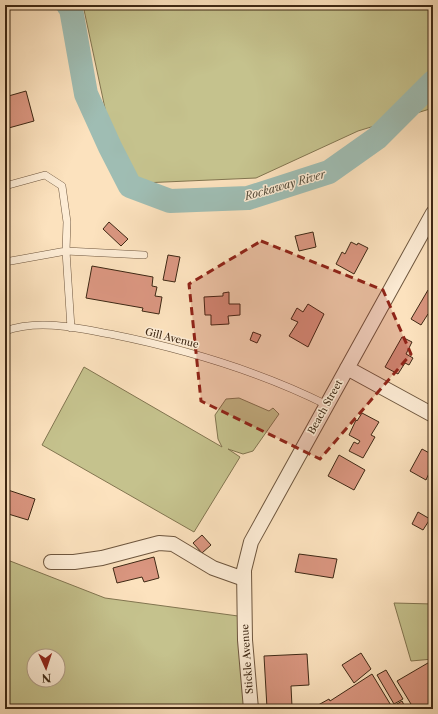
<svg xmlns="http://www.w3.org/2000/svg" width="438" height="714" font-family="'Libre Caslon Text',serif">
	<style>
		.green { fill: #c5c28d; stroke: #827550; fill-rule: evenodd }
		.lines { fill: none; stroke-linecap: round; stroke-linejoin: round }
		.river { stroke: #9fbdb3; stroke-width: 24 }
		.building { fill: #da9680; stroke: #3e2814 }
		.lane-casing { stroke: #6e563e; stroke-width: 8 }
		.street-casing { stroke: #6e563e; stroke-width: 16 }
		.lane { stroke: #fdecd5; stroke-width: 7 }
		.street { stroke: #fdecd5; stroke-width: 14 }
		.marked { fill: #8f2418; fill-opacity: 0.2; stroke: #8f2418; stroke-width: 3; stroke-dasharray: 8 5; stroke-linejoin: round }
		.labels { text-anchor: middle; dominant-baseline: central; stroke-width: 3; stroke-linejoin: round; paint-order: stroke }
		.street-label { font-size: 10px; fill: #3e2814; stroke: #fdecd5 }
		.water-label { font-size: 11px; font-style: italic; fill: #564d3c; stroke: #fdecd5 }
	</style>
	<rect width="100%" height="100%" fill="#fce2be"/>
	<filter id="stains"><feTurbulence type="fractalNoise" baseFrequency=".005" numOctaves="4"/><feColorMatrix values="0 0 0 0 .2 0 0 0 0 .09 0 0 0 0 .02 0 0 0 .5 -.17"/></filter>
	<radialGradient id="worn" r=".72"><stop offset=".6" stop-color="#630" stop-opacity="0"/><stop offset="1" stop-color="#630" stop-opacity=".3"/></radialGradient>
	<path class="green" d="M 83,5 L 433,5 L 433,108 L 358,131 L 256,178 L 142,183 L 113,146 Z
		M 84,367 L 222,447 L 218,439 L 215,415 L 226,399 L 239,398 L 269,411 L 273,408 L 279,414 L 253,451 L 243,454 L 228,449 L 240,457 L 194,532 L 42,445 Z
		M 5,559 L 105,598 L 238,616 L 259,709 L 5,709 ZM 34,656 L 58,656 L 58,680 L 34,680 Z
		M 394,603 L 433,604 L 433,659 L 411,661 Z"/>
	<g class="lines">
		<path class="river" d="M 68,5 L 71,9 L 86,94 L 110,147 L 130,186 L 170,201 L 248,198 L 329,172 L 377,138 L 433,82"/>
	</g>
	<path class="building" d="M 26,91 L 34,121 L 5,129 L 5,97 Z
		M 109,222 L 128,239 L 121,246 L 103,229 Z
		M 313,232 L 316,247 L 299,251 L 295,236 Z
		M 351,242 L 357,245 L 358,243 L 368,248 L 354,274 L 336,264 L 342,252 L 345,254 Z
		M 168,255 L 180,257 L 175,282 L 163,280 Z
		M 92,266 L 153,277 L 152,286 L 157,287 L 155,296 L 162,297 L 159,314 L 142,311 L 143,308 L 86,298 Z
		M 428,290 L 433,293 L 433,317 L 428,314 L 421,325 L 411,319 Z
		M 229,292 L 229,304 L 240,304 L 240,315 L 228,316 L 229,324 L 211,325 L 211,315 L 205,315 L 204,297 L 223,296 L 223,293 Z
		M 308,304 L 324,314 L 308,347 L 289,336 L 298,322 L 291,319 L 297,308 L 303,312 Z
		M 253,332 L 261,335 L 257,343 L 250,340 Z
		M 402,337 L 412,342 L 406,354 L 413,358 L 409,365 L 405,363 L 398,374 L 385,367 Z
		M 362,413 L 379,422 L 371,435 L 375,437 L 363,458 L 349,451 L 354,442 L 358,444 L 360,441 L 349,435 L 356,420 L 357,421 Z
		M 422,449 L 433,455 L 433,470 L 432,472 L 430,471 L 426,480 L 410,471 Z
		M 339,455 L 365,470 L 354,490 L 328,476 Z
		M 5,489 L 35,499 L 28,520 L 5,513 Z
		M 418,512 L 430,519 L 423,530 L 412,524 Z
		M 202,535 L 211,545 L 202,553 L 193,543 Z
		M 299,554 L 337,559 L 333,578 L 295,572 Z
		M 154,557 L 159,578 L 144,582 L 142,577 L 117,583 L 113,568 Z
		M 361,653 L 371,669 L 354,683 L 342,665 Z
		M 307,654 L 309,685 L 291,686 L 292,707 L 267,708 L 264,656 Z
		M 433,660 L 433,709 L 414,709 L 397,681 Z
		M 386,670 L 403,699 L 394,704 L 377,675 Z
		M 372,674 L 392,707 L 402,701 L 406,709 L 344,709 L 342,706 L 336,709 L 311,709 L 329,699 L 330,701 Z"/>
	<g class="lines">
		<defs>
			<path id="lane" d="M 5,186 L 45,175 L 62,186 L 67,222 L 66,251 L 71,328
				M 5,262 L 66,251 L 144,255
				M 5,331 C 39,319 76,328 110,334 C 185,349 259,371 327,405"/>
			<path id="street" d="M 347,368 L 433,415
				M 51,562 L 74,562 L 102,558 L 159,543 L 173,544 L 213,568 L 244,579
				M 251,709 L 245,640 L 244,570 L 251,542 L 433,213"/>
		</defs>
		<use href="#lane" class="lane-casing"/>
		<use href="#street" class="street-casing"/>
		<use href="#lane" class="lane"/>
		<use href="#street" class="street"/>
	</g>
	<path class="marked" d="M 261,241 L 383,290 L 411,354 L 320,459 L 201,401 L 189,284 Z"/>
	<g class="labels">
		<g class="street-label">
			<text transform="translate(172 338) rotate(14)">Gill Avenue</text>
			<text transform="translate(325 407) rotate(-61)">Beach Street</text>
			<text transform="translate(247 659) rotate(-94)">Stickle Avenue</text>
		</g>
		<g class="water-label">
			<text transform="translate(285 185) rotate(-16)">Rockaway River</text>
		</g>
	</g>
	<rect width="438" height="714" fill="none" stroke="#fce2be" stroke-width="20"/>
	<rect x="6" y="6" width="426" height="702" fill="none" stroke="#3e2814" stroke-width="2"/>
	<rect x="10" y="10" width="418" height="694" fill="none" stroke="#3e2814"/>
	<g transform="translate(46 668) rotate(177)"><circle r="19" fill="#fdecd5" stroke="#b19e88"/>
	<path d="M0-3L7 15L0 10L-7 15Z" fill="#8f2418"/>
	<text y="-6" font-size="11" font-weight="bold" text-anchor="middle" fill="#3e2814">N</text>
	</g>
	<rect width="100%" height="100%" filter="url(#stains)"/>
	<rect width="100%" height="100%" fill="url(#worn)"/>
</svg>
